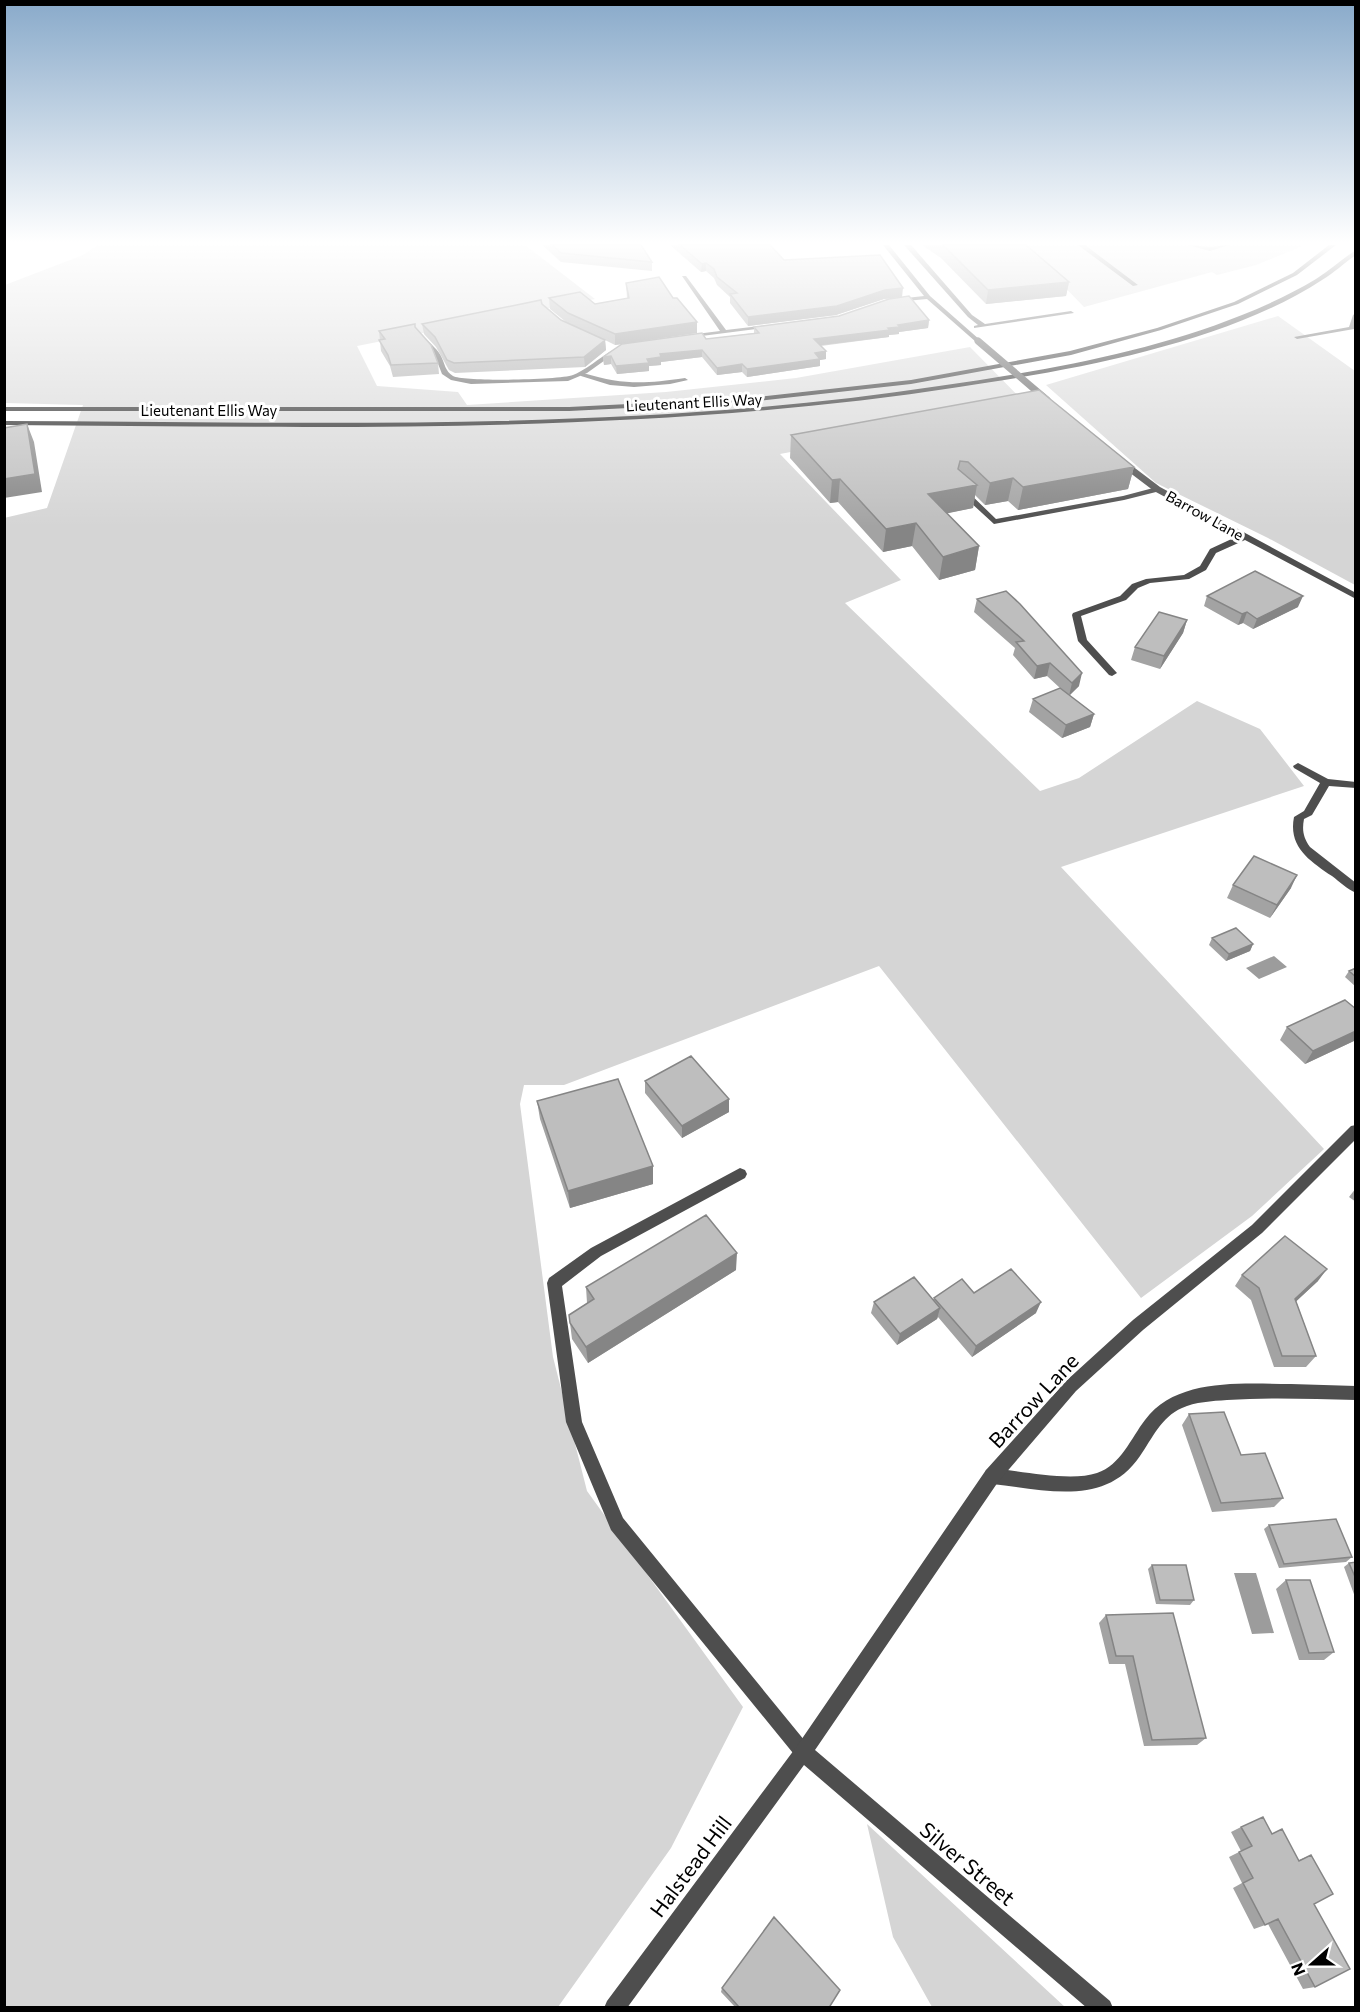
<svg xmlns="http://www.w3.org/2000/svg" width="1360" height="2012" font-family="Commissioner,sans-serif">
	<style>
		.green { fill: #d5d5d5 }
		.water { fill: #9c9c9c }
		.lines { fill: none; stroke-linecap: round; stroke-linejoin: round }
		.lane { fill: #4e4e4e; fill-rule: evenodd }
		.street { fill: #4e4e4e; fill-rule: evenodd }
		.secondary { fill: #1b1b1b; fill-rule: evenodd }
		.street-bridge { stroke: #4e4e4e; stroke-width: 7 }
		.wall { fill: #a3a3a3 }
		.shaded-wall { fill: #858585 }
		.building { fill: #bebebe; stroke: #858585; stroke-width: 1.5 }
		.labels { text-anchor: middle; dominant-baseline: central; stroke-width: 6; stroke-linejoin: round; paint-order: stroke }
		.far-street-label { font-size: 15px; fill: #000; stroke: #fff }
		.near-street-label { font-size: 21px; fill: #000; stroke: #fff }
	</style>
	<rect width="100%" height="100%" fill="#fff"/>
	<path class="green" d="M 98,245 L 525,245 L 595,299 L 357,346 L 377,386 L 458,392 L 467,405 L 666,392 L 796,378 L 970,347 L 1029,407 L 780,454 L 901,580 L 845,603 L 1040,791 L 1079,778 L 1197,701 L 1260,729 L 1304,786 L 1061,867 L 1324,1149 L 1252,1216 L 1141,1298 L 879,966 L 564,1085 L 524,1085 L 520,1104 L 553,1357 L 587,1491 L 743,1707 L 671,1848 L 558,2007 L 5,2007 L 4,518 L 47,508 L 83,405 L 5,403 L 5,285 L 83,255 Z
		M 1024,245 L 1305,245 L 1256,265 L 1217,275 L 1212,272 L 1084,307 Z
		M 1278,316 L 1355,371 L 1355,585 L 1268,538 L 1156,483 L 1046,385 Z
		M 867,1824 L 1065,2007 L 932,2007 L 893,1937 Z"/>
	<path class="water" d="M 1274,956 L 1287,967 L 1259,979 L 1246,968 Z
		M 1234,1573 L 1256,1573 L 1274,1633 L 1252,1634 Z"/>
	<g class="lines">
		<path class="lane" d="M 1078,245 L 1085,245 L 1138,285 L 1133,286 Z
			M 1188,245 L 1210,247 L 1229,245 L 1210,251 Z
			M 1356,313 L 1354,329 L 1297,339 L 1294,337 L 1349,327 L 1353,315 Z
			M 583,373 C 624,385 643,384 685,378 L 688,380 L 670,384 L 634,387 L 610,385 L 581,376 L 580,375 Z
			M 1157,487 L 1160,487 L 1160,491 L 1124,500 L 994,524 L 958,491 L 965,489 L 996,519 L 1123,496 Z
			M 740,1168 L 745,1170 L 747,1174 L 745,1178 L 601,1256 L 562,1286 L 582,1422 L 623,1518 L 809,1746 L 812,1752 L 809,1758 L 803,1761 L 797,1758 L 611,1530 L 566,1422 L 547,1283 L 549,1278 L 591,1248 Z
			M 1291,1384 L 1356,1386 L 1356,1400 C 1313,1399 1270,1397 1227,1400 C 1212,1401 1195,1402 1182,1408 C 1161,1417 1152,1439 1140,1456 C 1105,1508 1044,1489 992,1484 L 986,1482 L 984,1476 L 986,1470 L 992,1468 C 1020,1471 1071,1482 1097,1473 C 1121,1465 1131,1438 1145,1420 C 1177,1377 1243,1384 1291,1384 Z"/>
		<path class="street" d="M 883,245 L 889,245 L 930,296 L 980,340 L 980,342 L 976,342 L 927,299 L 895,302 L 895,300 L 897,299 L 924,296 Z
			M 904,245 L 911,245 L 972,315 L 985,324 L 1071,311 L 1074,313 L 974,328 L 974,326 L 978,325 L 968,317 Z
			M 682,276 L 686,276 L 726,330 L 769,325 L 772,327 L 686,338 L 685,337 L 688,335 L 720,331 Z
			M 422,339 L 426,339 C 431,344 438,350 441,356 C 445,364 445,371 453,376 C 464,382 559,380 573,375 C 593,367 607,349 629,343 L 632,345 L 615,353 L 587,373 L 568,381 L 471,384 L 451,380 L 442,374 L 435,356 L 422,341 Z
			M 1117,459 L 1123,459 L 1160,487 L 1356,593 L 1356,599 L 1245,540 L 1216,553 L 1206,570 L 1189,579 L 1150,583 L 1138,588 L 1126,600 L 1081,616 L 1087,640 L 1117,673 L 1112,676 L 1109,675 L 1078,641 L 1072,615 L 1073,613 L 1120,596 L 1132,584 L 1146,579 L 1184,575 L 1200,566 L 1210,549 L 1238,536 L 1154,491 L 1117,463 Z
			M 1298,763 L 1328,779 L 1356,782 L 1356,788 L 1329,786 L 1312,815 L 1304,819 C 1302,830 1303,837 1310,847 L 1356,883 L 1356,893 C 1347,889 1340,882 1332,876 C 1310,861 1288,847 1294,817 L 1304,811 L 1320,783 L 1294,768 L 1293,766 Z
			M 1356,1125 L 1356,1139 L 1262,1233 L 1143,1330 L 1076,1391 L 998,1482 L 815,1750 L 1110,2001 L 1113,2008 L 1087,2008 L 804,1765 L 627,2008 L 604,2008 L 607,2001 L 797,1746 L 986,1470 L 1066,1381 L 1133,1320 L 1252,1225 L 1351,1126 Z"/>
		<path class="secondary" d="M 1329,245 L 1336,245 L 1297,275 L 1238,304 L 1161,330 L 1071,355 L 911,384 L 748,402 L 569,411 L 4,411 L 4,407 L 569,407 L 748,398 L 911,380 L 1070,351 L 1157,328 L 1234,302 L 1293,273 Z
			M 1356,250 L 1356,255 C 1344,263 1334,273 1322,280 C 1224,344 1074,370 959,387 C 642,436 324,427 4,425 L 4,421 C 316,422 630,433 939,386 C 1041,371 1145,354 1242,315 C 1267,305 1293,293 1316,279 C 1330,270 1342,259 1356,250 Z"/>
		<path class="street-bridge" d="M 978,341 L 1047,400"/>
	</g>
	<path class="wall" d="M 542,245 L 641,245 L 652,262 L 652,271 L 561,262 Z
		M 670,245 L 770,245 L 784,260 L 902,297 L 884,299 L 836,315 L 748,326 L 730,303 L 730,297 L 717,285 L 714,278 L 706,271 L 701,272 Z
		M 922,245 L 1026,245 L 1069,282 L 1066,296 L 986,304 L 941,258 Z
		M 626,283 L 673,298 L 697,322 L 697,333 L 627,343 L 706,339 L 754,333 L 754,327 L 929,320 L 928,328 L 899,332 L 899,334 L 889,335 L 889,337 L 821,346 L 826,351 L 826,359 L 820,360 L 820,366 L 747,377 L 742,372 L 717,375 L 702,357 L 661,362 L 661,365 L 649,366 L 649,371 L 617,374 L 611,364 L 604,365 L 603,357 L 622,344 L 615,345 L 605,340 L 606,350 L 585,367 L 455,373 L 449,370 L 436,347 L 424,334 L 422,324 L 542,304 L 561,320 L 566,322 L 550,309 L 549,298 L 595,304 L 627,298 Z
		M 415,328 L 438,363 L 439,374 L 393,377 L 390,366 L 381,351 L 379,331 Z
		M 791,435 L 1134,467 L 1128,489 L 1018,510 L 1008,501 L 985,505 L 975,495 L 973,508 L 947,513 L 979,546 L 975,570 L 939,580 L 912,546 L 883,552 L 838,502 L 830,503 L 790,458 Z
		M 1207,596 L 1298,607 L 1253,629 L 1243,623 L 1238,625 L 1204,606 Z
		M 977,599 L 1079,686 L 1069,695 L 1094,714 L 1090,727 L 1062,738 L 1029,712 L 1033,699 L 1060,688 L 1047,676 L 1034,679 L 1013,655 L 1015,648 L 974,612 Z
		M 1187,620 L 1183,633 L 1160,669 L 1131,660 L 1135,647 Z
		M 1233,885 L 1291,888 L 1270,918 L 1227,898 Z
		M 1212,938 L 1253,944 L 1250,951 L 1226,961 L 1209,945 Z
		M 1356,968 L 1356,987 L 1345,977 L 1349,971 Z
		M 1356,1009 L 1356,1040 L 1305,1064 L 1280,1040 L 1287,1027 Z
		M 645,1081 L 729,1112 L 682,1138 L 645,1093 Z
		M 537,1101 L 653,1184 L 570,1208 L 540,1119 Z
		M 1356,1188 L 1356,1202 L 1349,1197 Z
		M 736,1270 L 588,1363 L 572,1339 L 569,1315 L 587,1303 L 586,1287 Z
		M 1242,1275 L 1318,1281 L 1296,1301 L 1316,1356 L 1306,1367 L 1274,1367 L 1251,1300 L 1235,1286 Z
		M 974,1293 L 1036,1313 L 972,1357 L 938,1317 L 937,1319 L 897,1345 L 871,1313 L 874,1302 L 934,1299 L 934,1298 Z
		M 1189,1414 L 1241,1455 L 1283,1498 L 1274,1507 L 1212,1512 L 1182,1425 Z
		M 1269,1525 L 1352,1557 L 1346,1562 L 1279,1568 L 1264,1529 Z
		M 1356,1562 L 1356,1597 L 1355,1597 L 1344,1567 L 1349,1563 Z
		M 1152,1565 L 1194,1600 L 1190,1605 L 1156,1604 L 1148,1569 Z
		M 1286,1580 L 1334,1652 L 1324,1660 L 1299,1660 L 1276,1589 Z
		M 1106,1615 L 1206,1738 L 1197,1745 L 1144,1746 L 1125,1664 L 1109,1664 L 1099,1623 Z
		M 1241,1827 L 1272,1834 L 1299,1860 L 1311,1855 L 1314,1904 L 1315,1987 L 1303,1989 L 1268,1924 L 1254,1929 L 1233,1888 L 1242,1883 L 1229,1857 L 1241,1851 L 1231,1832 Z
		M 722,1988 L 830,2006 L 832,2007 L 735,2007 L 721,1992 Z"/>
	<path class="shaded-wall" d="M 706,263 L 706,271 L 701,272 L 702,264 Z
		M 1069,282 L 1066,296 L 986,304 L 988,290 Z
		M 903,288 L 902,297 L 884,299 L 836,315 L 748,326 L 748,317 L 885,290 Z
		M 929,320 L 928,328 L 899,332 L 899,334 L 889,335 L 889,337 L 814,346 L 814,339 L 888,328 L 898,325 Z
		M 697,322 L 697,333 L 615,345 L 615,334 Z
		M 605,340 L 606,350 L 585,367 L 584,357 Z
		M 702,350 L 702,357 L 661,362 L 661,365 L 649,366 L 649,371 L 617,374 L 616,366 L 660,354 Z
		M 826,351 L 826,359 L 820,360 L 820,366 L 747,377 L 747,369 L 815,353 Z
		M 611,356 L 611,364 L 604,365 L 603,357 Z
		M 742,364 L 742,372 L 717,375 L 717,368 Z
		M 27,424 L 34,442 L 42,492 L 4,498 L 4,479 Z
		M 1134,467 L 1128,489 L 1018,510 L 1023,487 Z
		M 1013,478 L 1008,501 L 985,505 L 990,483 Z
		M 840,479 L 838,502 L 830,503 L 832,480 Z
		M 977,485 L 973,508 L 925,518 L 928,494 Z
		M 916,523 L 912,546 L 883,552 L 886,529 Z
		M 979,546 L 975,570 L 939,580 L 943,557 Z
		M 1303,596 L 1298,607 L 1253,629 L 1257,619 Z
		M 1247,612 L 1243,623 L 1238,625 L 1242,614 Z
		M 1187,620 L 1183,633 L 1160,669 L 1164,656 Z
		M 1050,663 L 1047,676 L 1034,679 L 1037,666 Z
		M 1082,673 L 1079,686 L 1069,696 L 1072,683 Z
		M 1094,714 L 1090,727 L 1062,738 L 1066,725 Z
		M 1297,875 L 1291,888 L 1270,918 L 1277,905 Z
		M 1253,944 L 1250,951 L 1226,961 L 1229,954 Z
		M 1356,1031 L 1356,1040 L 1305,1064 L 1313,1051 Z
		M 729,1099 L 729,1112 L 682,1138 L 682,1126 Z
		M 653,1166 L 653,1184 L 570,1208 L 568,1191 Z
		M 737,1253 L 736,1270 L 588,1363 L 586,1347 Z
		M 1327,1269 L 1318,1281 L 1287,1310 L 1295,1299 Z
		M 1041,1302 L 1036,1313 L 972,1357 L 976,1346 Z
		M 940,1308 L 937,1319 L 897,1345 L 900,1334 Z"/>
	<path class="building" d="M 552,245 L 641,245 L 652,262 L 561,253 Z
		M 680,245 L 770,245 L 784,260 L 880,255 L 903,288 L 885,290 L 837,306 L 748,317 L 730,294 L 737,293 L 717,277 L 714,269 L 706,263 L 702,264 Z
		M 943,245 L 1026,245 L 1069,282 L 988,290 Z
		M 659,277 L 673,298 L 677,298 L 697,322 L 615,334 L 568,313 L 549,298 L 580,292 L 595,304 L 629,298 L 626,283 Z
		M 909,296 L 929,320 L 898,325 L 900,327 L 888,328 L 890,330 L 814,339 L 826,351 L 815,353 L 820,359 L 747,369 L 742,364 L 717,368 L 702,350 L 660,354 L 661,357 L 647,359 L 649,363 L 616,366 L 611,356 L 603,357 L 622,344 L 702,333 L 706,339 L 759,333 L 754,327 L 839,316 L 889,299 Z
		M 541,300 L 542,304 L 561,320 L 605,340 L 584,357 L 454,363 L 447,360 L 435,337 L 422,324 Z
		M 415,324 L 415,327 L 431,345 L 438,363 L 391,365 L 388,355 L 379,340 L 385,339 L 379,331 Z
		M 1039,390 L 1134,467 L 1023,487 L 1013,478 L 990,483 L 968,462 L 960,461 L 958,469 L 977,485 L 928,494 L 979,546 L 943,557 L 916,523 L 886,529 L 840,479 L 832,480 L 791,435 Z
		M 27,424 L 35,474 L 4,479 L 4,428 Z
		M 1255,571 L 1303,596 L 1257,619 L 1247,612 L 1242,614 L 1207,596 Z
		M 1006,591 L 1020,604 L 1082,673 L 1072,683 L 1050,663 L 1037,666 L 1016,642 L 1024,641 L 977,599 Z
		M 1159,612 L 1187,620 L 1164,656 L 1135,647 Z
		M 1060,688 L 1094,714 L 1066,725 L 1033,699 Z
		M 1254,856 L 1297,875 L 1277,905 L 1233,885 Z
		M 1236,928 L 1253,944 L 1229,954 L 1212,938 Z
		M 1356,968 L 1356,977 L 1349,971 Z
		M 1345,1000 L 1356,1009 L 1356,1031 L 1313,1051 L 1287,1027 Z
		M 691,1056 L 729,1099 L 682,1126 L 645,1081 Z
		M 618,1079 L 653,1166 L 568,1191 L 537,1101 Z
		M 706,1215 L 737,1253 L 586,1347 L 570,1323 L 569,1315 L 594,1299 L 586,1287 Z
		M 1285,1236 L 1327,1269 L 1295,1299 L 1316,1356 L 1282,1356 L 1259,1288 L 1242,1275 Z
		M 1011,1269 L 1041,1302 L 976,1346 L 934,1298 L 962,1279 L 974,1293 Z
		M 914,1277 L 940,1308 L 900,1334 L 874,1302 Z
		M 1224,1412 L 1241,1455 L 1265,1453 L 1283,1498 L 1221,1503 L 1189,1414 Z
		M 1336,1519 L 1352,1557 L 1284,1564 L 1269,1525 Z
		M 1356,1562 L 1356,1579 L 1349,1563 Z
		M 1152,1565 L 1186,1565 L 1194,1600 L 1160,1600 Z
		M 1286,1580 L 1310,1580 L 1334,1652 L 1309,1653 Z
		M 1173,1613 L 1206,1738 L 1152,1740 L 1133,1656 L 1116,1656 L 1106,1615 Z
		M 1263,1817 L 1272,1834 L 1282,1829 L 1299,1861 L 1311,1855 L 1333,1894 L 1314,1904 L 1350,1969 L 1315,1987 L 1278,1919 L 1265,1925 L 1243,1883 L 1253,1878 L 1239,1852 L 1252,1846 L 1241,1827 Z
		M 774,1917 L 840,1990 L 830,2006 L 832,2007 L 739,2007 L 722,1988 Z"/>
	<linearGradient id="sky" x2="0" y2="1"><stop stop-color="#89aaca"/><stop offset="0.46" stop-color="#fff"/><stop offset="1" stop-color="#fff" stop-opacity="0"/></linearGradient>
	<rect width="1360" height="527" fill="url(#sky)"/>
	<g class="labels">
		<g class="far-street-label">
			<text transform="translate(694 402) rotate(-3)">Lieutenant Ellis Way</text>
			<text x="209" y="410">Lieutenant Ellis Way</text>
			<text transform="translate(1205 515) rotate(29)">Barrow Lane</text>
		</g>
		<g class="near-street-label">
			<text transform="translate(1033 1400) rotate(-47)">Barrow Lane</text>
			<text transform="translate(968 1863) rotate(40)">Silver Street</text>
			<text transform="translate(690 1866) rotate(-53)">Halstead Hill</text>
		</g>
	</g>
	<rect width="1360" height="2012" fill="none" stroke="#000000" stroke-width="12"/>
	<g transform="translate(1312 1964) rotate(249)" stroke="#ffffff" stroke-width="4.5" paint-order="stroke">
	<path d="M0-4.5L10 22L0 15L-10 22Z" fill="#000000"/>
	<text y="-9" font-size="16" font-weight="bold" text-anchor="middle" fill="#000000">N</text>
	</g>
</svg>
